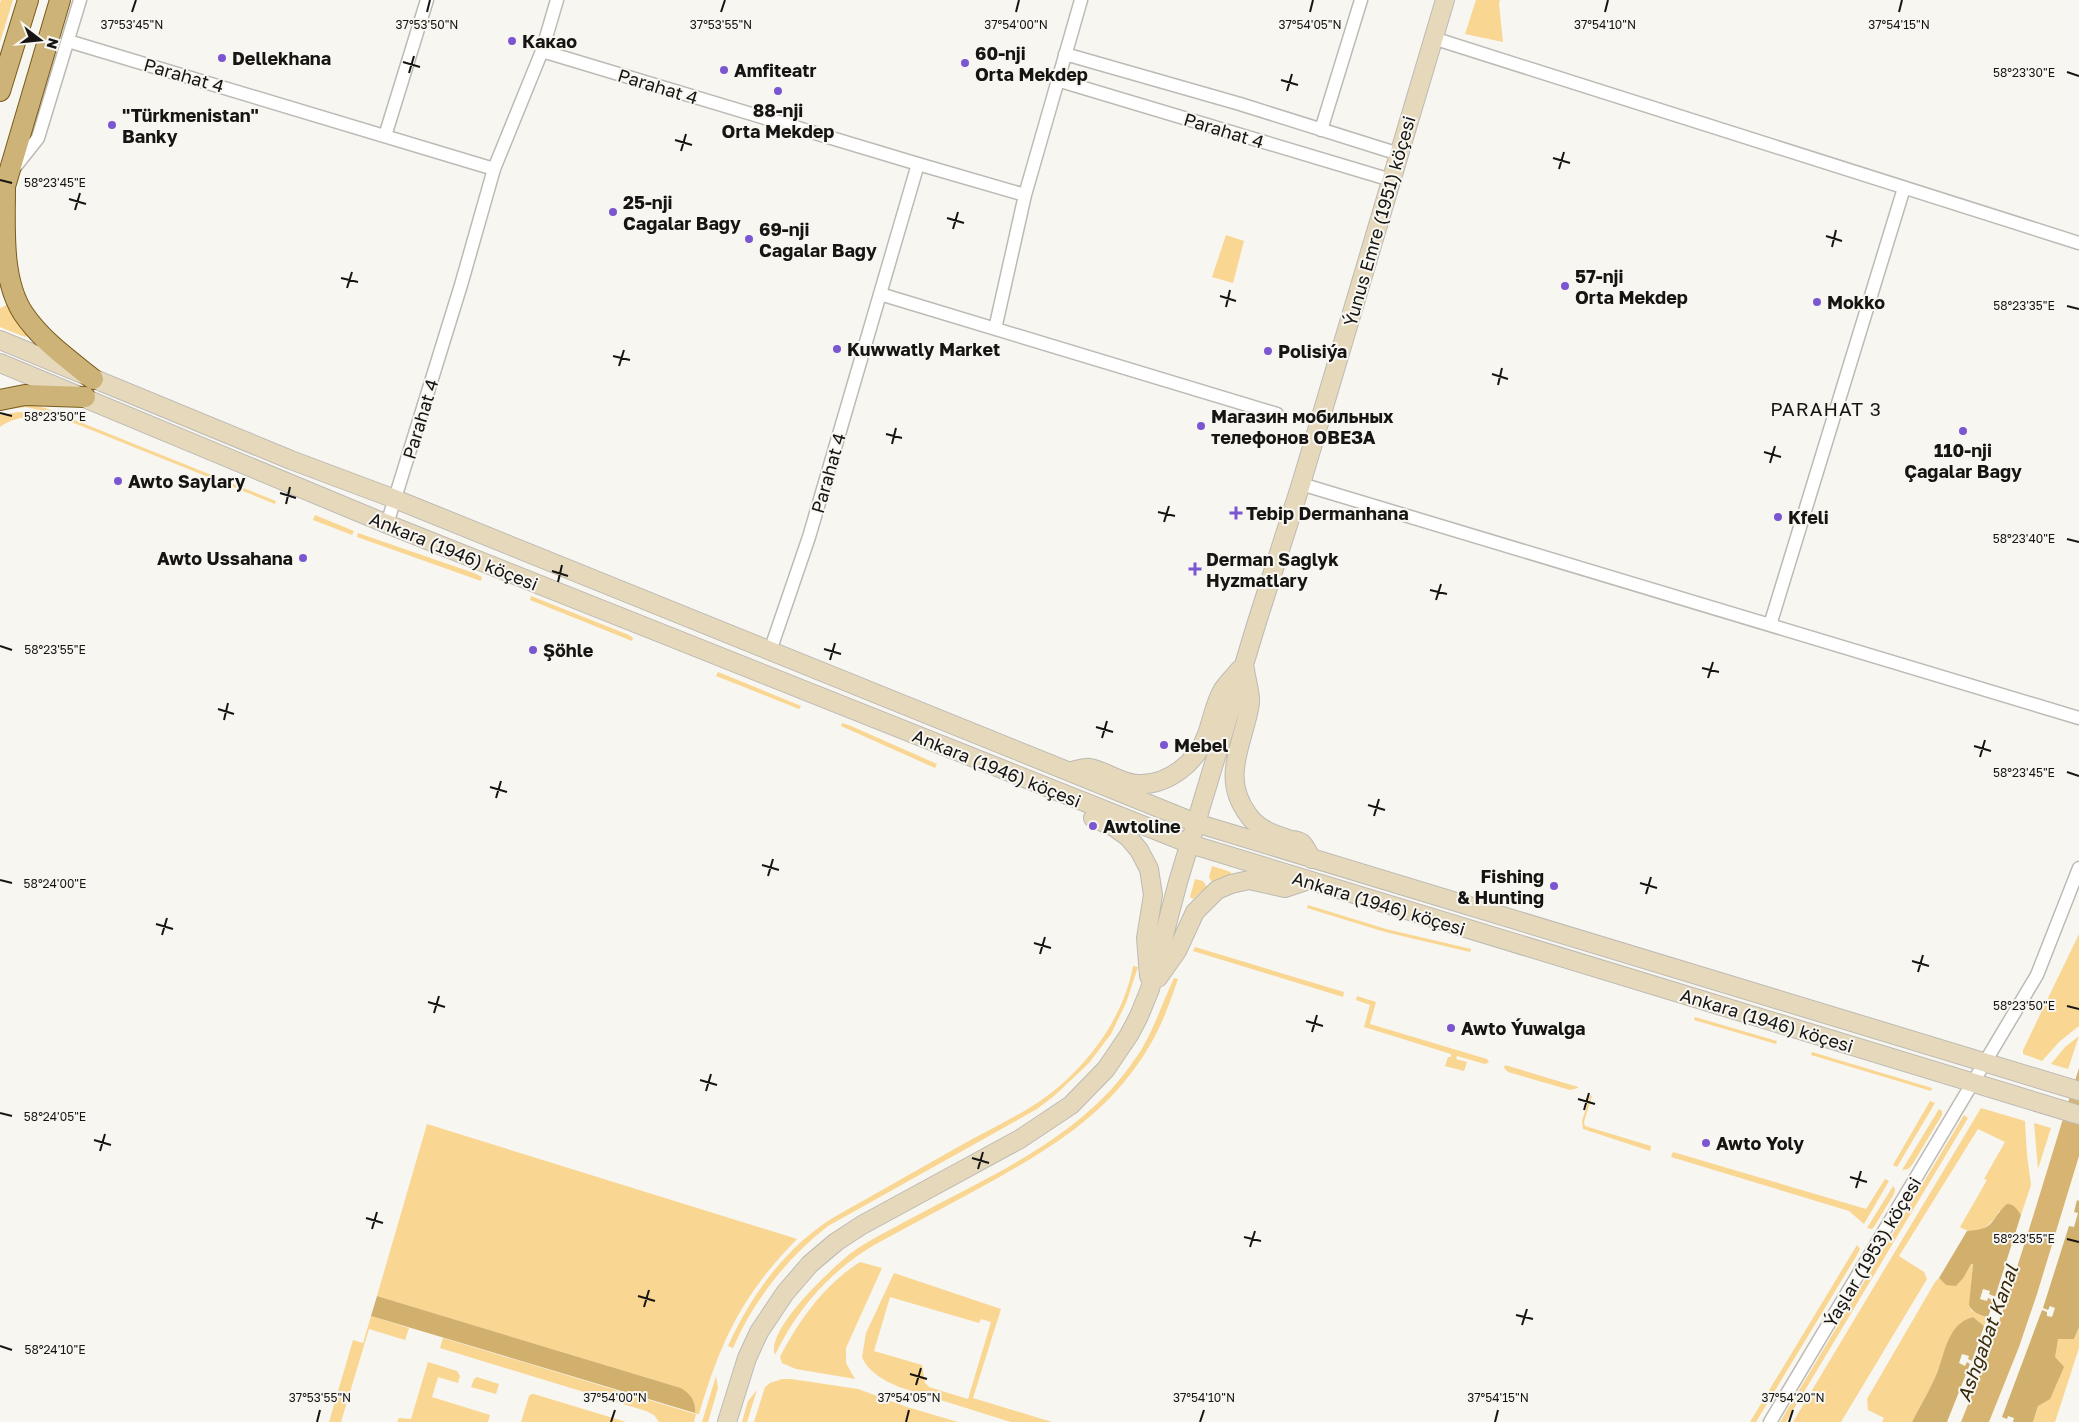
<svg xmlns="http://www.w3.org/2000/svg" width="2079" height="1422" font-family="'Golos Text',sans-serif">
	<style>
		.green { fill: #f9d692; fill-rule: evenodd }
		.forest { fill: #d1af6c }
		.water { fill: #d7b471 }
		.lines { fill: none; stroke-linecap: round; stroke-linejoin: round }
		.street-casing { stroke: #bdbab5; stroke-width: 15 }
		.secondary-casing { stroke: #bdbab5; stroke-width: 20 }
		.primary-casing { stroke: #785b1a; stroke-width: 22 }
		.street { stroke: #fff; stroke-width: 12 }
		.secondary { stroke: #e6d9bb; stroke-width: 18 }
		.primary { stroke: #cdb377; stroke-width: 20 }
		.ticks { fill: none; stroke: #161513; stroke-width: 2 }
		.poi-dot { fill: #7a56d0; stroke: #f8f6f1; stroke-width: 2 }
		.labels { text-anchor: middle; dominant-baseline: central; stroke-width: 4; stroke-linejoin: round; paint-order: stroke }
		.poi-label { font-size: 18px; font-weight: bold; fill: #161513; stroke: #f8f6f1; text-anchor: start }
		.street-label { font-size: 18px; fill: #161513; stroke: #f8f6f1 }
		.neighbourhood-label { font-size: 19px; letter-spacing: 1px; fill: #161513; stroke: #f8f6f1 }
		.water-label { font-size: 19px; font-style: italic; fill: #38290b; stroke: #f8f6f1 }
		.ticks-label { font-size: 12px; text-anchor: middle; fill: #161513; stroke: #f8f6f1; stroke-width: 4; stroke-linejoin: round; paint-order: stroke }
	</style>
	<rect width="100%" height="100%" fill="#f8f6f1"/>
	<path class="green" d="M 1,0 L 13,0 L 0,42 L 0,3 Z
		M 1476,0 L 1500,0 L 1499,4 L 1503,42 L 1465,34 Z
		M 1226,235 L 1244,241 L 1233,283 L 1212,277 Z
		M 7,305 L 10,305 L 28,335 L 25,337 L 0,327 L 0,308 Z
		M 10,405 L 32,405 L 45,408 L 276,501 L 275,504 L 44,411 L 26,407 L 0,410 L 0,407 Z
		M 19,412 L 36,413 L 48,419 C 31,415 14,417 0,427 L 0,415 Z
		M 315,515 L 354,531 L 352,535 L 313,520 Z
		M 358,533 L 474,573 L 482,577 L 481,581 L 357,537 Z
		M 531,596 L 629,635 L 633,638 L 632,641 L 530,600 Z
		M 718,672 L 801,706 L 799,709 L 716,676 Z
		M 842,723 L 851,726 L 937,764 L 935,768 L 841,726 Z
		M 1212,866 L 1231,872 L 1230,876 L 1213,884 L 1209,877 Z
		M 1195,879 L 1203,881 L 1207,887 L 1193,899 L 1190,897 Z
		M 1308,905 L 1386,929 L 1471,949 L 1470,952 L 1385,932 L 1307,908 Z
		M 2079,934 L 2079,1026 L 2059,1042 L 2042,1061 L 2023,1054 L 2023,1050 Z
		M 1195,947 L 1344,992 L 1343,997 L 1193,951 Z
		M 1133,966 L 1138,967 L 1126,1003 L 1111,1034 L 1089,1063 L 1054,1096 L 1037,1109 L 828,1226 C 787,1258 754,1300 733,1348 L 728,1346 C 751,1295 787,1245 836,1216 C 877,1193 917,1170 958,1147 C 983,1133 1010,1120 1034,1105 C 1081,1075 1123,1022 1133,966 Z
		M 1174,978 L 1178,979 C 1170,1002 1162,1025 1150,1045 C 1109,1116 1045,1152 976,1190 C 943,1208 909,1226 876,1244 C 831,1270 797,1309 775,1355 C 765,1330 831,1269 851,1253 C 869,1240 890,1230 910,1219 C 991,1175 1082,1138 1135,1059 C 1153,1034 1161,1005 1174,978 Z
		M 1357,996 L 1376,1002 L 1370,1024 L 1487,1059 L 1489,1062 L 1485,1064 L 1457,1056 L 1456,1059 L 1467,1062 L 1464,1071 L 1445,1066 L 1448,1057 L 1451,1057 L 1451,1054 L 1364,1027 L 1370,1005 L 1356,1000 Z
		M 1695,1017 L 1777,1041 L 1776,1044 L 1694,1020 Z
		M 2079,1036 L 2068,1069 L 2051,1064 L 2065,1047 Z
		M 1812,1052 L 1932,1088 L 1931,1091 L 1811,1055 Z
		M 1505,1065 L 1578,1087 L 1578,1088 L 1570,1090 L 1508,1072 L 1504,1068 Z
		M 1590,1095 L 1592,1096 L 1584,1122 L 1585,1126 L 1651,1146 L 1650,1151 L 1583,1129 L 1582,1121 Z
		M 1930,1101 L 1935,1103 L 1897,1167 L 1893,1165 Z
		M 1981,1108 L 2025,1121 L 2027,1155 L 2031,1185 L 2021,1215 L 2017,1211 L 1999,1211 C 1991,1226 1977,1238 1960,1227 L 1987,1180 L 1984,1179 L 2005,1142 L 1978,1129 L 1899,1256 L 1924,1272 L 1927,1279 L 1841,1422 L 1793,1422 Z
		M 1939,1109 L 1942,1111 L 1942,1115 L 1912,1165 L 1908,1169 L 1902,1170 Z
		M 1964,1115 L 1968,1118 L 1786,1422 L 1780,1422 Z
		M 2034,1123 L 2051,1128 L 2038,1169 Z
		M 427,1124 L 797,1239 C 742,1295 721,1340 699,1414 L 696,1414 L 694,1422 L 659,1422 L 654,1415 L 646,1411 L 440,1348 L 443,1338 L 695,1414 L 695,1406 L 681,1388 L 377,1296 Z
		M 1673,1152 L 1866,1209 L 1885,1179 L 1889,1181 L 1864,1224 L 1849,1211 L 1671,1157 Z
		M 1893,1186 L 1895,1189 L 1894,1194 L 1874,1227 L 1872,1229 L 1867,1228 Z
		M 1857,1245 L 1860,1249 L 1857,1255 L 1756,1422 L 1750,1422 Z
		M 860,1262 L 882,1268 L 846,1348 L 846,1363 L 855,1379 L 796,1369 L 782,1363 L 780,1357 C 799,1320 824,1285 860,1262 Z
		M 1973,1263 L 1970,1296 L 1971,1310 L 1979,1315 L 1988,1317 L 1984,1326 L 1973,1317 C 1949,1323 1945,1354 1937,1373 C 1930,1390 1920,1406 1912,1422 L 1882,1422 L 1884,1418 L 1868,1410 L 1867,1399 L 1935,1282 L 1939,1278 L 1946,1285 L 1964,1277 L 1971,1264 Z
		M 894,1273 L 1001,1309 L 973,1398 L 1052,1422 L 1011,1422 L 899,1387 C 885,1381 868,1372 862,1357 L 866,1333 ZM 890,1297 L 979,1323 L 981,1319 L 991,1322 L 968,1399 L 929,1387 L 925,1383 L 922,1365 L 874,1351 Z
		M 371,1316 L 409,1328 L 405,1340 L 369,1329 L 341,1422 L 329,1422 L 353,1340 L 363,1343 Z
		M 2079,1327 L 2079,1348 L 2055,1422 L 2033,1422 L 2054,1357 L 2058,1338 L 2074,1339 Z
		M 428,1362 L 457,1371 L 460,1376 L 458,1383 L 438,1377 L 432,1397 L 490,1415 L 488,1422 L 397,1422 L 399,1418 L 411,1419 Z
		M 716,1376 L 718,1388 L 708,1422 L 702,1422 Z
		M 477,1377 L 499,1384 L 496,1394 L 471,1387 L 474,1379 Z
		M 782,1379 L 791,1379 L 858,1389 L 907,1407 L 958,1422 L 754,1422 L 765,1387 L 770,1383 Z
		M 757,1390 L 747,1422 L 742,1422 L 748,1401 Z
		M 532,1394 L 534,1394 L 626,1422 L 521,1422 L 529,1396 Z"/>
	<path class="forest" d="M 2077,1200 L 2079,1201 L 2079,1327 L 2074,1339 L 2058,1339 L 2055,1357 L 2064,1367 L 2050,1399 L 2038,1406 L 2033,1422 L 2013,1422 L 2014,1418 L 2008,1416 L 2007,1419 L 2002,1417 L 2042,1310 L 2047,1312 L 2047,1316 L 2052,1317 L 2055,1308 L 2050,1306 L 2048,1310 L 2043,1308 L 2069,1226 L 2074,1227 L 2078,1213 L 2074,1212 Z
		M 2007,1204 C 2015,1204 2017,1210 2021,1215 L 1995,1297 L 1989,1294 L 1990,1291 L 1983,1289 L 1980,1299 L 1987,1301 L 1988,1298 L 1994,1300 L 1988,1317 C 1979,1315 1973,1313 1969,1305 L 1973,1264 L 1971,1264 L 1964,1277 L 1956,1286 L 1946,1285 L 1939,1278 L 1967,1231 C 1997,1229 1988,1221 2007,1204 Z
		M 377,1296 L 681,1388 C 691,1394 696,1402 695,1413 L 371,1316 Z
		M 1973,1317 L 1984,1326 L 1972,1361 L 1968,1359 L 1969,1356 L 1962,1354 L 1959,1363 L 1965,1366 L 1967,1362 L 1970,1364 L 1947,1422 L 1912,1422 C 1920,1406 1930,1390 1937,1373 C 1945,1353 1948,1323 1973,1317 Z"/>
	<path class="water" d="M 2079,1068 L 2079,1156 L 2037,1294 L 2019,1347 L 1989,1422 L 1961,1422 C 2009,1307 2041,1186 2079,1068 Z"/>
	<g class="lines">
		<defs>
			<path id="street" d="M 1433,38 L 2079,243
				M 68,41 L 494,169
				M 542,51 L 918,164 L 1025,195
				M 1065,54 L 1240,104 L 1399,154
				M 1057,80 L 1391,180
				M 1321,130 L 1361,0
				M 385,136 L 427,0
				M 15,167 L 38,138 L 80,0
				M 880,294 L 1277,414
				M 995,329 L 1025,195 L 1081,0
				M 1301,484 L 2079,718
				M 387,524 L 461,285 L 494,169 L 542,51 L 557,0
				M 1770,625 L 1904,188
				M 770,651 L 809,537 L 918,164
				M 1770,1422 L 2037,975 L 2079,868"/>
			<path id="secondary" d="M 0,340 L 291,460 L 395,499 L 1196,823 L 2079,1091
				M 0,363 L 387,524 L 1190,844 L 2079,1115
				M 1245,669 C 1246,680 1251,693 1250,703 C 1244,744 1219,777 1249,816 C 1260,831 1275,834 1291,840 C 1294,840 1299,841 1302,843 C 1306,847 1309,855 1312,859
				M 1075,770 C 1080,769 1086,767 1090,768 C 1106,771 1120,783 1137,784 C 1168,786 1197,762 1207,734 C 1212,720 1215,703 1222,691 C 1227,683 1234,677 1239,670
				M 1093,818 L 1114,827 L 1128,837 L 1139,850 L 1149,869 L 1153,895 L 1146,938 L 1149,976
				M 1158,978 L 1177,951 L 1195,912 L 1217,890 L 1231,884 L 1249,880 L 1285,888 L 1306,881
				M 727,1422 L 747,1358 L 759,1332 L 785,1293 L 810,1264 L 836,1242 L 862,1225 L 1020,1139 L 1071,1105 L 1106,1069 L 1129,1035 L 1139,1016 L 1150,989 L 1178,882 L 1257,622 L 1301,484 L 1445,0"/>
			<path id="primary" d="M 0,91 L 28,0
				M 5,188 C 5,227 1,279 23,313 C 41,340 68,359 93,379
				M 1,200 L 60,0
				M 0,400 L 25,395 L 85,397"/>
		</defs>
		<use href="#street" class="street-casing"/>
		<use href="#secondary" class="secondary-casing"/>
		<use href="#primary" class="primary-casing"/>
		<use href="#street" class="street"/>
		<use href="#secondary" class="secondary"/>
		<use href="#primary" class="primary"/>
	</g>
	<path class="ticks" d="M 132,12 L 136,0M 427,12 L 430,0M 721,12 L 725,0M 1016,12 L 1019,0M 1310,12 L 1313,0M 1605,12 L 1608,0M 1899,12 L 1902,0M 403,62 L 420,67M 2067,72 L 2079,76M 409,73 L 414,56M 1281,80 L 1298,85M 1287,91 L 1292,74M 675,140 L 692,145M 681,151 L 686,134M 1553,158 L 1570,163M 1559,169 L 1564,152M 0,180 L 12,183M 69,199 L 86,204M 75,210 L 80,193M 947,218 L 964,223M 953,229 L 958,212M 1826,236 L 1842,241M 1832,247 L 1836,230M 341,278 L 358,282M 347,288 L 352,272M 1220,296 L 1236,301M 2067,306 L 2079,309M 1226,307 L 1230,290M 613,356 L 630,360M 619,366 L 624,350M 1492,374 L 1508,379M 1498,385 L 1502,368M 0,413 L 12,416M 886,434 L 902,438M 892,444 L 896,428M 1764,452 L 1781,457M 1770,463 L 1775,446M 280,493 L 296,498M 286,504 L 290,487M 1158,512 L 1175,516M 1164,522 L 1169,506M 2067,539 L 2079,542M 552,571 L 568,576M 558,582 L 562,565M 1430,590 L 1447,594M 1436,600 L 1441,584M 0,646 L 12,650M 824,649 L 841,654M 830,660 L 835,643M 1702,668 L 1719,672M 1708,678 L 1713,662M 218,709 L 234,714M 224,720 L 228,703M 1096,727 L 1113,732M 1102,738 L 1107,721M 1974,746 L 1991,751M 1980,757 L 1985,740M 2067,772 L 2079,776M 490,787 L 507,792M 496,798 L 501,781M 1368,805 L 1385,810M 1374,816 L 1379,799M 762,865 L 779,870M 768,876 L 773,859M 0,880 L 12,883M 1640,883 L 1657,888M 1646,894 L 1651,877M 156,924 L 173,929M 162,935 L 167,918M 1034,943 L 1051,948M 1040,954 L 1045,937M 1912,961 L 1929,966M 1918,972 L 1923,955M 428,1002 L 445,1007M 2067,1006 L 2079,1009M 434,1013 L 439,996M 1306,1021 L 1323,1026M 1312,1032 L 1317,1015M 700,1080 L 717,1085M 706,1091 L 711,1074M 1578,1099 L 1595,1104M 1584,1110 L 1589,1093M 0,1113 L 12,1116M 94,1140 L 111,1145M 100,1151 L 105,1134M 972,1158 L 989,1163M 978,1169 L 983,1152M 1850,1177 L 1867,1182M 1856,1188 L 1861,1171M 366,1218 L 383,1223M 372,1229 L 377,1212M 1244,1237 L 1261,1241M 2067,1239 L 2079,1242M 1250,1247 L 1255,1231M 638,1296 L 655,1301M 644,1307 L 649,1290M 1516,1315 L 1533,1319M 1522,1325 L 1527,1309M 0,1346 L 12,1350M 910,1374 L 927,1379M 916,1385 L 921,1368M 317,1422 L 320,1410M 611,1422 L 615,1410M 906,1422 L 909,1410M 1200,1422 L 1204,1410M 1495,1422 L 1498,1410M 1789,1422 L 1793,1410"/>
	<g class="poi-dot">
		<circle cx="512" cy="41" r="5"/>
		<circle cx="222" cy="58" r="5"/>
		<circle cx="965" cy="63" r="5"/>
		<circle cx="724" cy="70" r="5"/>
		<circle cx="778" cy="91" r="5"/>
		<circle cx="112" cy="125" r="5"/>
		<circle cx="613" cy="212" r="5"/>
		<circle cx="749" cy="239" r="5"/>
		<circle cx="1565" cy="286" r="5"/>
		<circle cx="1817" cy="302" r="5"/>
		<circle cx="837" cy="349" r="5"/>
		<circle cx="1268" cy="351" r="5"/>
		<circle cx="1201" cy="426" r="5"/>
		<circle cx="1963" cy="431" r="5"/>
		<circle cx="118" cy="481" r="5"/>
		<path d="M1233.5 505.5h5v5h5v5h-5v5h-5v-5h-5v-5h5z"/>
		<circle cx="1778" cy="517" r="5"/>
		<circle cx="303" cy="558" r="5"/>
		<path d="M1192.5 561.5h5v5h5v5h-5v5h-5v-5h-5v-5h5z"/>
		<circle cx="533" cy="650" r="5"/>
		<circle cx="1164" cy="745" r="5"/>
		<circle cx="1093" cy="826" r="5"/>
		<circle cx="1554" cy="886" r="5"/>
		<circle cx="1451" cy="1028" r="5"/>
		<circle cx="1706" cy="1143" r="5"/>
	</g>
	<g class="labels">
		<g class="poi-label">
			<text x="522" y="41">Какао</text>
			<text x="975" y="53">60-nji<tspan x="975" dy="21">Orta Mekdep</tspan></text>
			<text x="232" y="58">Dellekhana</text>
			<text x="734" y="70">Amfiteatr</text>
			<text x="778" y="110" text-anchor="middle">88-nji<tspan x="778" dy="21">Orta Mekdep</tspan></text>
			<text x="122" y="115">"Türkmenistan"<tspan x="122" dy="21">Banky</tspan></text>
			<text x="623" y="202">25-nji<tspan x="623" dy="21">Cagalar Bagy</tspan></text>
			<text x="759" y="229">69-nji<tspan x="759" dy="21">Cagalar Bagy</tspan></text>
			<text x="1575" y="276">57-nji<tspan x="1575" dy="21">Orta Mekdep</tspan></text>
			<text x="1827" y="302">Mokko</text>
			<text x="847" y="349">Kuwwatly Market</text>
			<text x="1278" y="351">Polisiýa</text>
			<text x="1211" y="416">Магазин мобильных<tspan x="1211" dy="21">телефонов ОВЕЗА</tspan></text>
			<text x="1963" y="450" text-anchor="middle">110-nji<tspan x="1963" dy="21">Çagalar Bagy</tspan></text>
			<text x="128" y="481">Awto Saylary</text>
			<text x="1246" y="513">Tebip Dermanhana</text>
			<text x="1788" y="517">Kfeli</text>
			<text x="293" y="558" text-anchor="end">Awto Ussahana</text>
			<text x="1206" y="559">Derman Saglyk<tspan x="1206" dy="21">Hyzmatlary</tspan></text>
			<text x="543" y="650">Şöhle</text>
			<text x="1174" y="745">Mebel</text>
			<text x="1103" y="826">Awtoline</text>
			<text x="1544" y="876" text-anchor="end">Fishing<tspan x="1544" dy="21">&amp; Hunting</tspan></text>
			<text x="1461" y="1028">Awto Ýuwalga</text>
			<text x="1716" y="1143">Awto Yoly</text>
		</g>
		<g class="street-label">
			<text transform="translate(184 75) rotate(16)">Parahat 4</text>
			<text transform="translate(658 86) rotate(17)">Parahat 4</text>
			<text transform="translate(1224 130) rotate(17)">Parahat 4</text>
			<text transform="translate(1379 221) rotate(-74)">Ýunus Emre (1951) köçesi</text>
			<text transform="translate(420 419) rotate(-73)">Parahat 4</text>
			<text transform="translate(828 473) rotate(-74)">Parahat 4</text>
			<text transform="translate(454 551) rotate(22)">Ankara (1946) köçesi</text>
			<text transform="translate(997 768) rotate(22)">Ankara (1946) köçesi</text>
			<text transform="translate(1379 903) rotate(17)">Ankara (1946) köçesi</text>
			<text transform="translate(1767 1020) rotate(17)">Ankara (1946) köçesi</text>
			<text transform="translate(1872 1252) rotate(-59)">Ýaşlar (1953) köçesi</text>
		</g>
		<g class="neighbourhood-label">
			<text x="1826" y="408">PARAHAT 3</text>
		</g>
		<g class="water-label">
			<text transform="translate(1987 1333) rotate(-70)">Ashgabat Kanal</text>
		</g>
	</g>
	<g class="ticks-label">
		<text x="132" y="29">37°53'45"N</text>
		<text x="427" y="29">37°53'50"N</text>
		<text x="721" y="29">37°53'55"N</text>
		<text x="1016" y="29">37°54'00"N</text>
		<text x="1310" y="29">37°54'05"N</text>
		<text x="1605" y="29">37°54'10"N</text>
		<text x="1899" y="29">37°54'15"N</text>
		<text x="2024" y="77">58°23'30"E</text>
		<text x="55" y="187">58°23'45"E</text>
		<text x="2024" y="310">58°23'35"E</text>
		<text x="55" y="421">58°23'50"E</text>
		<text x="2024" y="543">58°23'40"E</text>
		<text x="55" y="654">58°23'55"E</text>
		<text x="2024" y="777">58°23'45"E</text>
		<text x="55" y="888">58°24'00"E</text>
		<text x="2024" y="1010">58°23'50"E</text>
		<text x="55" y="1121">58°24'05"E</text>
		<text x="2024" y="1243">58°23'55"E</text>
		<text x="55" y="1354">58°24'10"E</text>
		<text x="320" y="1402">37°53'55"N</text>
		<text x="615" y="1402">37°54'00"N</text>
		<text x="909" y="1402">37°54'05"N</text>
		<text x="1204" y="1402">37°54'10"N</text>
		<text x="1498" y="1402">37°54'15"N</text>
		<text x="1793" y="1402">37°54'20"N</text>
	</g>
	<g transform="translate(40 40) rotate(106)" stroke="#f8f6f1" stroke-width="4" paint-order="stroke">
	<path d="M0-4L9 19L0 12L-9 19Z" fill="#161513"/>
	<text y="-8" font-size="14" font-weight="bold" text-anchor="middle" fill="#161513">N</text>
	</g>
</svg>
